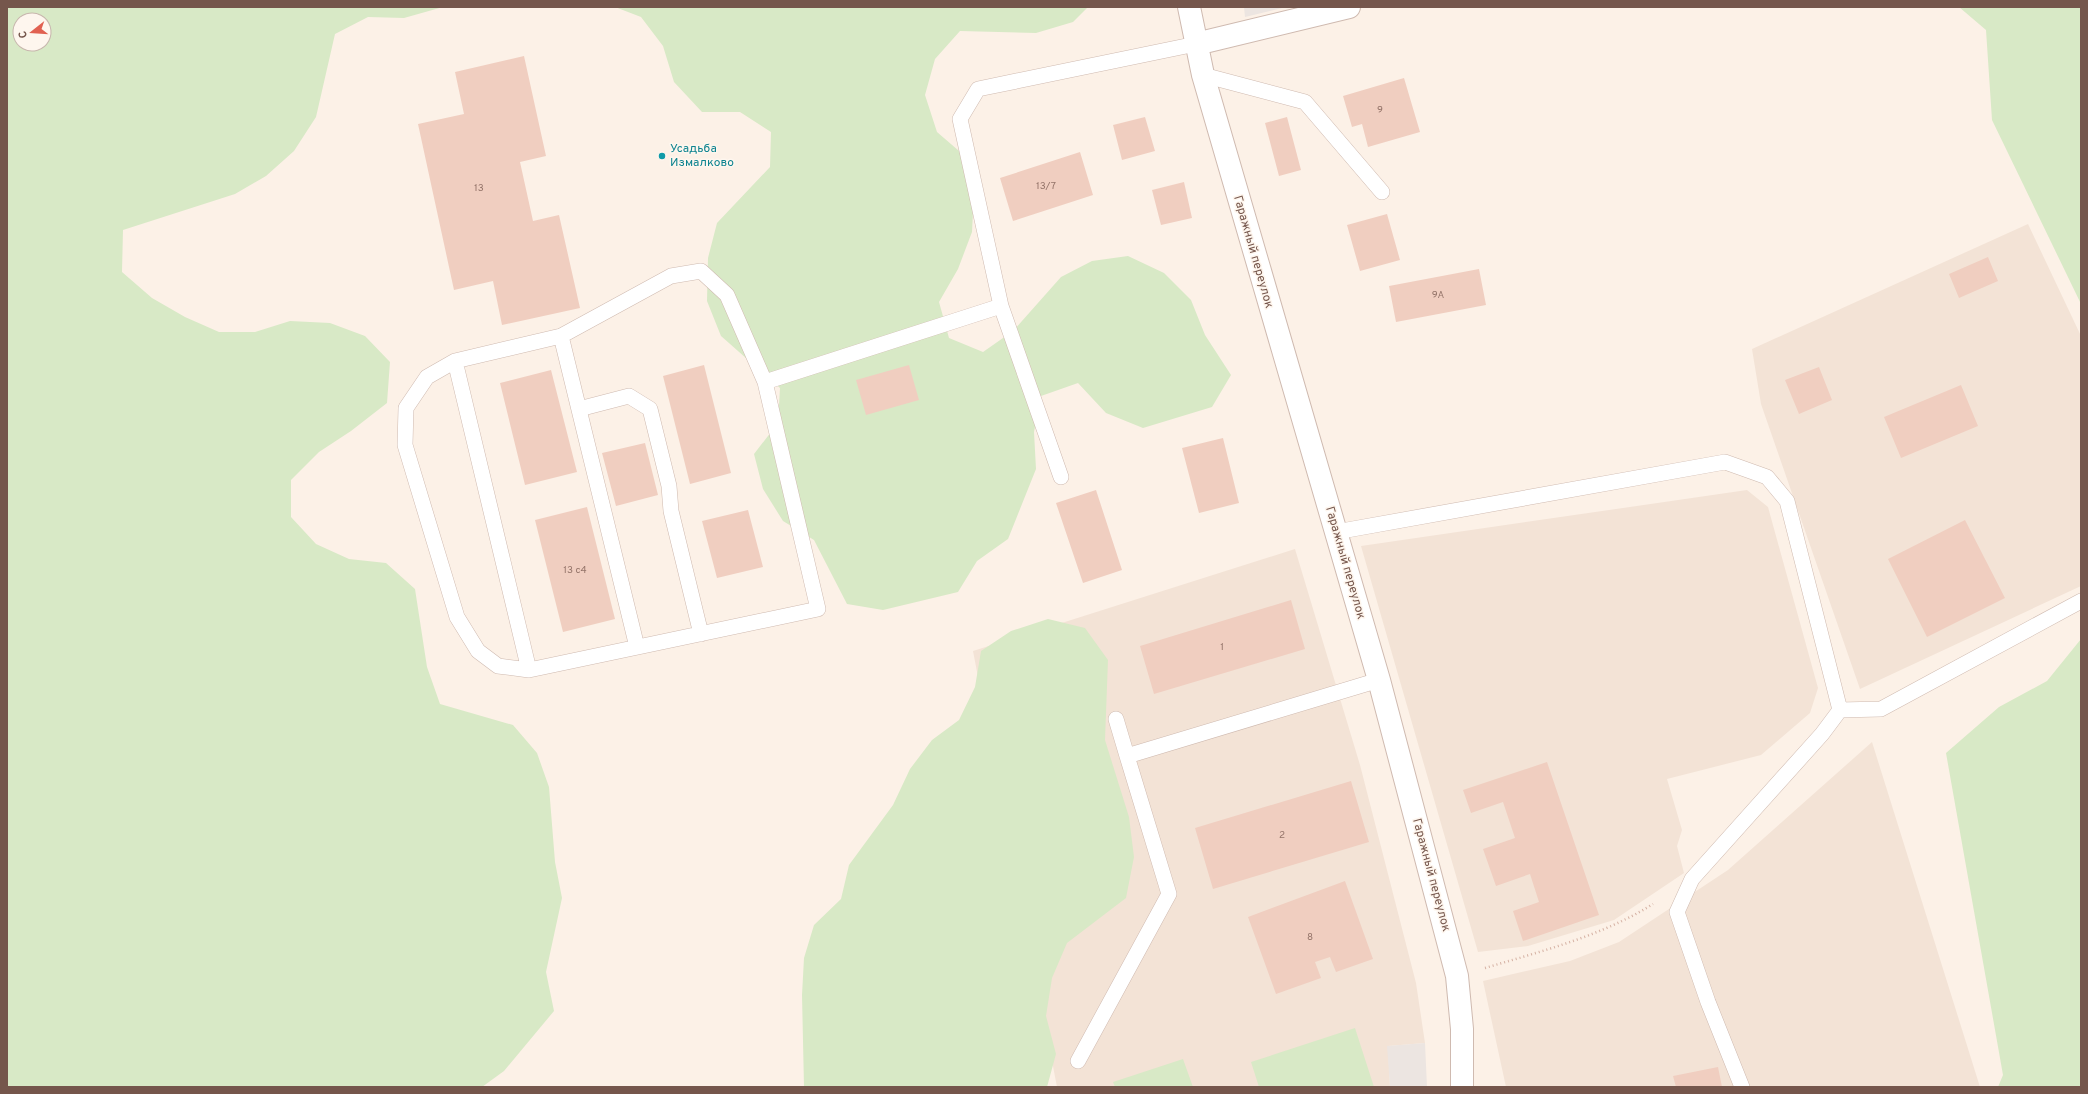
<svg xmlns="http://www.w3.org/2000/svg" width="2088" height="1094" font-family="Overpass,sans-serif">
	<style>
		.residential { fill: #f3e3d6 }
		.industrial { fill: #ece5e1 }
		.green { fill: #d8e9c6; fill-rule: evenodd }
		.building { fill: #f0cec0 }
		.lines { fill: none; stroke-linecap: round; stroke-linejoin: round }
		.service-casing { stroke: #cfbab0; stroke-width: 16 }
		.minor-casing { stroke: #cfbab0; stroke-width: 24 }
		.path { stroke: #d5b1a3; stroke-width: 2.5; stroke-dasharray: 1 3; stroke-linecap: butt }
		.service { stroke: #fff; stroke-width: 15 }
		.minor { stroke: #fff; stroke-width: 22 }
		.culture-dot { fill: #0f9aa8; stroke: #fef6ee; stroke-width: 1.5 }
		.labels { text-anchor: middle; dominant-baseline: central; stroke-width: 3; stroke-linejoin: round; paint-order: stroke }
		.number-label { font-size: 10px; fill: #947469 }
		.culture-label { font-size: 12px; fill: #0d838f; stroke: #fef6ee; text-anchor: start }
		.street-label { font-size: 12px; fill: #75564c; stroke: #fef6ee }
	</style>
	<rect width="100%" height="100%" fill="#fcf1e7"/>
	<path class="residential" d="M 2028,224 L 2081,336 L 2081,586 L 1860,689 L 1761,404 L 1752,349 Z
		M 1747,490 L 1768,507 L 1818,688 L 1810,713 L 1761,755 L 1667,779 L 1682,830 L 1677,846 L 1684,873 L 1614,920 L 1528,946 L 1478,952 L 1361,546 Z
		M 1295,549 L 1360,765 L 1416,983 L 1425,1043 L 1388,1046 L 1390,1087 L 1057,1087 L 973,651 Z
		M 1872,742 L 1980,1087 L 1506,1087 L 1483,981 L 1570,961 L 1619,942 L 1728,870 Z"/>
	<path class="industrial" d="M 1244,7 L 1286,7 L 1245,17 Z
		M 1425,1043 L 1427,1087 L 1390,1087 L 1387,1046 Z"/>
	<path class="green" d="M 7,7 L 443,7 L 404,18 L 368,17 L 335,34 L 316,117 L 294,151 L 266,176 L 235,194 L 123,230 L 122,272 L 152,298 L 185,317 L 219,332 L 255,332 L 290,321 L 330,323 L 365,336 L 390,362 L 387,403 L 351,431 L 319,452 L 291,480 L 291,517 L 316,544 L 349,559 L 386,563 L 415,589 L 427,667 L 440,704 L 513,725 L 537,753 L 549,787 L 555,862 L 562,898 L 546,972 L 554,1011 L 504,1071 L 482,1087 L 7,1087 ZM 20,20 L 44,20 L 44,44 L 20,44 Z
		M 615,7 L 1088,7 L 1073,22 L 1036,33 L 960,31 L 935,59 L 925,95 L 937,132 L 966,157 L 974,192 L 972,232 L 958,269 L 939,302 L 949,338 L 983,352 L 1013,331 L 1061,277 L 1092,261 L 1128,256 L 1164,273 L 1191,300 L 1205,335 L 1231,375 L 1212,407 L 1143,428 L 1106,413 L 1078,383 L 1041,396 L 1034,432 L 1036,469 L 1008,539 L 977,561 L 958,592 L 883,610 L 847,604 L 814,540 L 783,521 L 763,489 L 754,454 L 778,423 L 780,388 L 721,336 L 707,301 L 708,258 L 717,223 L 770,167 L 771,132 L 740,112 L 702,112 L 674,82 L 663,46 L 641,17 Z
		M 1959,7 L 2081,7 L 2081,304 L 1992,120 L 1986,30 Z
		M 1048,619 L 1085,628 L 1108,660 L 1105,740 L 1129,817 L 1134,857 L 1126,898 L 1067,943 L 1052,978 L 1046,1016 L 1056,1054 L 1047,1087 L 804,1087 L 802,995 L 804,958 L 814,925 L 841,899 L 849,865 L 893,805 L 910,769 L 932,740 L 959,720 L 975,687 L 981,651 L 1011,631 Z
		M 2081,639 L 2081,1087 L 1998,1087 L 2003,1075 L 1946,753 L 1999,707 L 2047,681 Z
		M 1355,1028 L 1374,1087 L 1259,1087 L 1251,1062 Z
		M 1183,1059 L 1193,1087 L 1115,1087 L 1113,1082 Z"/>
	<path class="building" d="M 524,56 L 546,156 L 520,162 L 533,221 L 559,215 L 580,308 L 502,325 L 493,281 L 454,290 L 418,124 L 464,114 L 455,72 Z
		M 1404,78 L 1420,132 L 1368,147 L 1362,124 L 1352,127 L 1343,96 Z
		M 1145,117 L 1155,151 L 1122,160 L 1113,125 Z
		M 1287,117 L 1301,170 L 1279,176 L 1265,123 Z
		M 1080,152 L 1093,195 L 1013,221 L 1000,178 Z
		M 1184,182 L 1192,218 L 1161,225 L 1152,190 Z
		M 1387,214 L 1400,260 L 1360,271 L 1347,225 Z
		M 1988,257 L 1998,281 L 1959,298 L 1949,274 Z
		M 1479,269 L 1486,305 L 1396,322 L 1389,286 Z
		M 704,365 L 731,473 L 690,484 L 663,376 Z
		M 909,365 L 919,400 L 866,415 L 856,380 Z
		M 1819,367 L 1832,400 L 1799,414 L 1785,380 Z
		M 551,370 L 577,472 L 525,485 L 500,383 Z
		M 1961,385 L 1978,426 L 1901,458 L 1884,417 Z
		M 1223,438 L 1239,503 L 1199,513 L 1182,448 Z
		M 645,443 L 658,495 L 616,506 L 602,453 Z
		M 1096,490 L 1122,570 L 1083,583 L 1056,503 Z
		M 587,507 L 615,619 L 563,632 L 535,520 Z
		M 748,510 L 763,567 L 717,578 L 702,521 Z
		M 1965,520 L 2005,598 L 1927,637 L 1888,559 Z
		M 1291,600 L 1305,649 L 1154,694 L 1140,646 Z
		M 1547,762 L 1599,915 L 1523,941 L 1513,911 L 1539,902 L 1530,874 L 1496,886 L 1483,849 L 1515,838 L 1503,802 L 1471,813 L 1463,790 Z
		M 1351,781 L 1369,842 L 1213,889 L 1195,828 Z
		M 1345,881 L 1373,959 L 1336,972 L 1330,957 L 1315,962 L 1321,978 L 1276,994 L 1248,917 Z
		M 1718,1067 L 1722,1087 L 1676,1087 L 1673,1076 Z"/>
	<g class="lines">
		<defs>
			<path id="service" d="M 1203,75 L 1305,102 L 1382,192
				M 561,336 L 637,647
				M 455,361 L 529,670
				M 765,382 L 727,295 L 701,271 L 671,276 L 561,336 L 455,361 L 427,377 L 406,408 L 405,445 L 457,617 L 478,651 L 498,666 L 529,670 L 818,609 L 765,382 L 1001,306
				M 579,409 L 629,396 L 650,409 L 669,486 L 671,511 L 701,634
				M 1061,477 L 1001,306 L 960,119 L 978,89 L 1196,44
				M 1336,532 L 1725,462 L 1767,477 L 1787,501 L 1840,710 L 1822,734 L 1692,879 L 1677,912 L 1708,1002 L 1742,1087
				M 1840,710 L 1881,709 L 2081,601
				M 1116,719 L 1127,756
				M 1078,1061 L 1169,894 L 1127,756 L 1379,680"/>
			<path id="minor" d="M 1189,7 L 1203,75 L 1379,680 L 1457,976 L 1462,1029 L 1462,1087
				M 1196,44 L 1349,7"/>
		</defs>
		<use href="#service" class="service-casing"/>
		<use href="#minor" class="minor-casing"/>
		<path class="path" d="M 1485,968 C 1542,951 1602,936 1653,904"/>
		<use href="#service" class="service"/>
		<use href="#minor" class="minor"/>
	</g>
	<circle class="culture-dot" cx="662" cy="156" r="4"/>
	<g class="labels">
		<g class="number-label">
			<text x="1380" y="110">9</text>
			<text x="1046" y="186">13/7</text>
			<text x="479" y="188">13</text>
			<text x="1438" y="295">9А</text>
			<text x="575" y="570">13 с4</text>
			<text x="1222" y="647">1</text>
			<text x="1282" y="835">2</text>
			<text x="1310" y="937">8</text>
		</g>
		<g class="culture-label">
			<text x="670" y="149">Усадьба<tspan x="670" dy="14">Измалково</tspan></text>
		</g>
		<g class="street-label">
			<text transform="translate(1253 252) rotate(74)">Гаражный переулок</text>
			<text transform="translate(1345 563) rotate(74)">Гаражный переулок</text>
			<text transform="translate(1431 875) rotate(75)">Гаражный переулок</text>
		</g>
	</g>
	<rect width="2088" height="1094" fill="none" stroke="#75564c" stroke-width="16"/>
	<g transform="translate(32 32) rotate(253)"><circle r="19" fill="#fef6ee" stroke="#c7b6ad"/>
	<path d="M0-3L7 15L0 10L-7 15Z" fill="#e16151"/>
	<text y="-6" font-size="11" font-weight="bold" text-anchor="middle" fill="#75564c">С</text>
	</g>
</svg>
